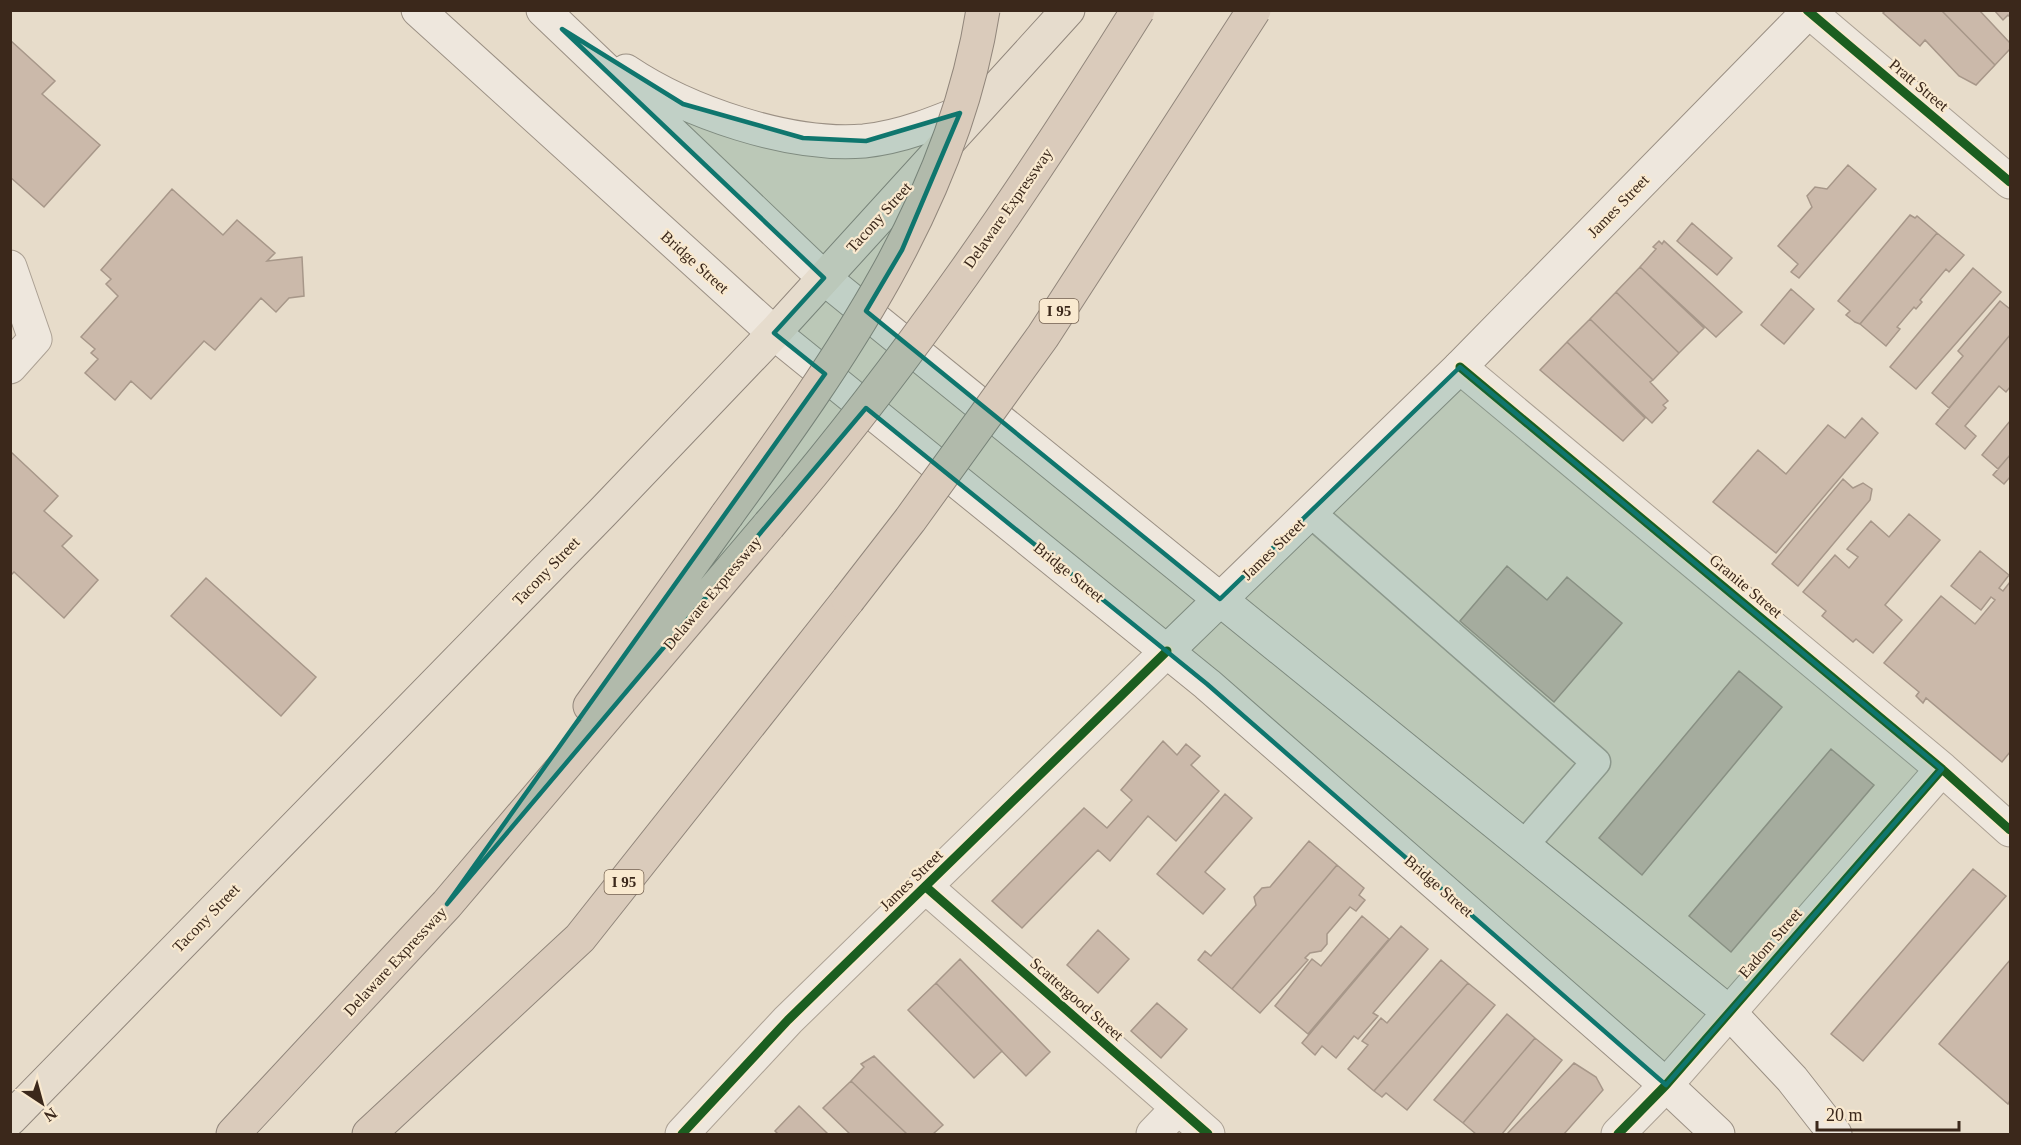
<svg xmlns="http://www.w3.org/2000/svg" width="2021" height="1145" font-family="'Times New Roman',serif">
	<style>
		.building { fill: #cbb9aa; stroke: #a79789; stroke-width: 1.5 }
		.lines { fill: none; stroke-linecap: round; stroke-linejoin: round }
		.lane-casing { stroke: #aca194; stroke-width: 31 }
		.street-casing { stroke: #aca194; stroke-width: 35 }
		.secondary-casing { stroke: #9b9084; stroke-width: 35 }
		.primary-casing { stroke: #91867b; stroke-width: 35 }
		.highway-casing { stroke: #91867b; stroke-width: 35 }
		.lane { stroke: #eee7dd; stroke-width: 28 }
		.street { stroke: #eee7dd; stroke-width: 33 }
		.secondary { stroke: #eee7dd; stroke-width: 33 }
		.primary { stroke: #e6dccd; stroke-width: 33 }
		.highway { stroke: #dacbbb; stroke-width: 33 }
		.highway-bridge-casing { stroke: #91867b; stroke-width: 35; stroke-linecap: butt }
		.highway-bridge { stroke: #dacbbb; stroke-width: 33 }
		.cycleway-casing { stroke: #f9e9cf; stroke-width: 13 }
		.cycleway { stroke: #1b5e20; stroke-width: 9 }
		.marked { fill: #0f766e; fill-opacity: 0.2; stroke: #0f766e; stroke-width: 4.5; stroke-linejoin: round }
		.labels { text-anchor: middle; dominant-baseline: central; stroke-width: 4.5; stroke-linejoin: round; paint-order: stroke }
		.shield { fill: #f9e9cf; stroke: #746251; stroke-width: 1.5 }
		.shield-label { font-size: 15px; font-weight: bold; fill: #3b281b }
		.street-label { font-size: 16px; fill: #3b281b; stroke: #f9e9cf }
	</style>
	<rect width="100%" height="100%" fill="#e7dcca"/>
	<path class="building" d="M 1886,10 L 1941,10 L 1995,65 L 1976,85 L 1959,76 L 1925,40 L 1920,46 L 1883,13 Z
		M 1941,10 L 1979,10 L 2010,43 L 2010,49 L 1995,65 Z
		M 1994,10 L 2010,10 L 2010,17 L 2008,15 L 2003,20 Z
		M 10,40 L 55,81 L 42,94 L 100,145 L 44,207 L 10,177 Z
		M 1848,165 L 1876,189 L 1799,278 L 1791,272 L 1798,264 L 1778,246 L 1812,207 L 1807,196 L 1815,187 L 1827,189 Z
		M 172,189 L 223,235 L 237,220 L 275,253 L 267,261 L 302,257 L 304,296 L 289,298 L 276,312 L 261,298 L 215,350 L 204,341 L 151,399 L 131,381 L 115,400 L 85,373 L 98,359 L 91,353 L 95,349 L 81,337 L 118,296 L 106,284 L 111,279 L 101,270 Z
		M 1910,215 L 1915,218 L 1917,216 L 1937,233 L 1860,324 L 1855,322 L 1846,315 L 1850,311 L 1838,301 Z
		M 1692,223 L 1732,258 L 1717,275 L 1677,241 Z
		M 1937,233 L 1964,255 L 1949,272 L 1946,269 L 1920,300 L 1922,302 L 1916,309 L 1914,307 L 1897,327 L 1900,329 L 1886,346 L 1860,324 Z
		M 1659,241 L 1662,244 L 1664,241 L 1742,312 L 1716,337 L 1640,267 L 1656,249 L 1653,247 Z
		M 1640,267 L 1704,328 L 1679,353 L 1616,292 Z
		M 1973,268 L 2001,292 L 1916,389 L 1890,367 Z
		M 1791,289 L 1814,309 L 1784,344 L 1761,325 Z
		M 1616,292 L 1679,353 L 1653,380 L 1590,319 Z
		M 2000,301 L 2010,309 L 2010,335 L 1949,408 L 1932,393 L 1963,356 L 1958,351 Z
		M 1590,319 L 1653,380 L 1650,382 L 1668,401 L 1663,405 L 1666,408 L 1652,423 L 1567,342 Z
		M 2010,335 L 2010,387 L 2006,392 L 1999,386 L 1965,426 L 1976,436 L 1965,449 L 1936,424 Z
		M 1567,342 L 1645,418 L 1623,441 L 1540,370 Z
		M 1862,418 L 1878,433 L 1776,553 L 1713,502 L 1758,450 L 1786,474 L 1828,425 L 1845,438 Z
		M 2010,421 L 2010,455 L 1998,469 L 1982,455 Z
		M 11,452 L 58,496 L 44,511 L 72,536 L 62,546 L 98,580 L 64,618 L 14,572 L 10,576 Z
		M 2010,455 L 2010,477 L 2004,484 L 1993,475 Z
		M 1843,479 L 1853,488 L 1863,483 L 1872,489 L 1870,500 L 1798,586 L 1772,564 Z
		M 1909,514 L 1940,540 L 1885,605 L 1902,620 L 1873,653 L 1856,639 L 1853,642 L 1822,616 L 1826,611 L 1803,592 L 1835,555 L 1849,568 L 1858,557 L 1847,549 L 1871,521 L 1889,537 Z
		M 1980,551 L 2009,575 L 1999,588 L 2003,591 L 2010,582 L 2010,752 L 2002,762 L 1926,698 L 1923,703 L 1916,696 L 1919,692 L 1884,663 L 1941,596 L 1975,624 L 1995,600 L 1991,597 L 1981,610 L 1951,586 Z
		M 1507,566 L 1547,600 L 1567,577 L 1622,623 L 1554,702 L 1460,621 Z
		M 206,578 L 316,677 L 281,716 L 171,616 Z
		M 1739,671 L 1782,707 L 1642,875 L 1599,838 Z
		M 1163,741 L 1177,755 L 1186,744 L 1200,756 L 1191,765 L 1219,791 L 1176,841 L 1148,816 L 1110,861 L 1098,850 L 1022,928 L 992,901 L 1084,808 L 1107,828 L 1132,800 L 1121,790 Z
		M 1831,749 L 1874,785 L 1731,952 L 1689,916 Z
		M 1225,794 L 1252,818 L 1205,872 L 1225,889 L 1203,914 L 1157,874 Z
		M 1309,841 L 1337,865 L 1232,989 L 1198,960 L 1205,951 L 1211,956 L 1256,905 L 1254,897 L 1262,888 L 1270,887 Z
		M 1337,865 L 1364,888 L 1359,895 L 1365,900 L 1356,911 L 1350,907 L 1327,934 L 1327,944 L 1321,951 L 1310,953 L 1305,958 L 1308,960 L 1260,1013 L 1232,989 Z
		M 1973,869 L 2006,896 L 1863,1061 L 1831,1034 Z
		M 1362,916 L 1389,939 L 1308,1034 L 1275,1006 L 1312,959 L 1321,966 Z
		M 1401,926 L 1428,949 L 1373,1013 L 1378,1016 L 1358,1039 L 1354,1036 L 1336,1058 L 1322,1046 L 1315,1055 L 1302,1043 Z
		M 1098,930 L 1129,959 L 1098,993 L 1067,965 Z
		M 960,959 L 1050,1052 L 1026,1076 L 936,983 Z
		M 1441,960 L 1468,983 L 1374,1091 L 1348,1069 L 1368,1045 L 1362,1041 L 1381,1018 L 1387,1023 Z
		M 2010,960 L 2010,1100 L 2008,1104 L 1939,1044 Z
		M 936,983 L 1002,1051 L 974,1078 L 908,1010 Z
		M 1468,983 L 1495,1005 L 1407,1110 L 1386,1093 L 1382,1097 L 1374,1091 Z
		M 1157,1003 L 1187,1029 L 1161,1058 L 1131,1031 Z
		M 1507,1014 L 1535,1038 L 1463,1123 L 1434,1100 Z
		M 1535,1038 L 1562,1060 L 1502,1134 L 1476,1134 L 1463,1123 Z
		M 874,1056 L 943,1125 L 933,1134 L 907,1134 L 851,1081 L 864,1067 L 861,1064 Z
		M 1574,1063 L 1596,1077 L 1603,1090 L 1564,1134 L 1507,1134 Z
		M 851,1081 L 907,1134 L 850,1134 L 823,1108 Z
		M 799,1106 L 828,1134 L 778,1134 L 775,1131 Z"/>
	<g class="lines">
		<defs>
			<path id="lane" d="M 1310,512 L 1596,762 L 1523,846"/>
			<path id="street" d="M 1807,10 L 2010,182
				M 10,267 L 35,339 L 10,367
				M 1460,367 L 1942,769 L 2010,830
				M 926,887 L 1208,1134
				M 682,1134 L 788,1020 L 1167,651
				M 1153,1134 L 1178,1108
				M 1618,1134 L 1666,1085 L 1942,769"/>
			<path id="secondary" d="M 418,10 L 774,333 L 1207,684 L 1666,1085 L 1718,1134
				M 543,10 L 824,278 L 1730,1013 L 1792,1079 L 1835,1134
				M 626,71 C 687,112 789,147 864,141 C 903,137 941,121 977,106
				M 1167,651 L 1460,367 L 1810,10"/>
			<path id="primary" d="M 10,1119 L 602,513 L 774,333 L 1068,10"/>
			<path id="highway" d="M 590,706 L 727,515
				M 233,1134 L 447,904 L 769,525
				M 369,1134 L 580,938 L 848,600"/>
		</defs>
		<use href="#lane" class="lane-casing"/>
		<use href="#street" class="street-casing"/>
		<use href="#secondary" class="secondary-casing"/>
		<use href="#primary" class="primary-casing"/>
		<use href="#highway" class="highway-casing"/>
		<use href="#lane" class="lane"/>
		<use href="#street" class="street"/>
		<use href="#secondary" class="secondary"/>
		<use href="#primary" class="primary"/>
		<use href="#highway" class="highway"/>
		<defs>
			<path id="highway-bridge" d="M 727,515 C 838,362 953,202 983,10
				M 769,525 C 906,365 1026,189 1138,10
				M 848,600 L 910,520 L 1043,336 L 1254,10"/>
		</defs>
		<use href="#highway-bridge" class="highway-bridge-casing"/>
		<use href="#highway-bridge" class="highway-bridge"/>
		<defs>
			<path id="cycleway" d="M 1807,10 L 2010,182
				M 1460,367 L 1942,769 L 2010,830
				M 926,887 L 1208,1134
				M 682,1134 L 788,1020 L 1167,651
				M 1618,1134 L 1666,1085 L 1942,769"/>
		</defs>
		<use href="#cycleway" class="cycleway-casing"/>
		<use href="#cycleway" class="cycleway"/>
	</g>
	<path class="marked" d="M 562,29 L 683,104 L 803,138 L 866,141 L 960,113 L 902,250 L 866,311 L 1220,599 L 1460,367 L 1942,769 L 1666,1085 L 1207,684 L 866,408 L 447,904 L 825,374 L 774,333 L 824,278 Z"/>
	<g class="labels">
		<g class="shield">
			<rect x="1039.5" y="299" width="39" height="24" rx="4.5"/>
			<rect x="604.5" y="870" width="39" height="24" rx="4.5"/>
		</g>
		<g class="shield-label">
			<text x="1059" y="311">I 95</text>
			<text x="624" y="882">I 95</text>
		</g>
		<g class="street-label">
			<text transform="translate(1919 85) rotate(40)">Pratt Street</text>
			<text transform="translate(1618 206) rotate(-46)">James Street</text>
			<text transform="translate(1008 208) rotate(-55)">Delaware Expressway</text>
			<text transform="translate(879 217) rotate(-48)">Tacony Street</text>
			<text transform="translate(695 262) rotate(42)">Bridge Street</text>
			<text transform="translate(1273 549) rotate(-44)">James Street</text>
			<text transform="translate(546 571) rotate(-46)">Tacony Street</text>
			<text transform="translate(1069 572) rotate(39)">Bridge Street</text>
			<text transform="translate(1746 586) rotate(40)">Granite Street</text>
			<text transform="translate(712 593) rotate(-50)">Delaware Expressway</text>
			<text transform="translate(911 880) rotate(-44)">James Street</text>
			<text transform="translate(1439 886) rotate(41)">Bridge Street</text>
			<text transform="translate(206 918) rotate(-46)">Tacony Street</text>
			<text transform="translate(1770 943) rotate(-49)">Eadom Street</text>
			<text transform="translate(395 961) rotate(-47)">Delaware Expressway</text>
			<text transform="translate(1077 999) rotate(41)">Scattergood Street</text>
		</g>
	</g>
	<rect width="2021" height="1145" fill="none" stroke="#3b281b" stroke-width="24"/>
	<g transform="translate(42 1103) rotate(144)" stroke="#f9e9cf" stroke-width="4.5" paint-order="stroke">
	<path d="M0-4.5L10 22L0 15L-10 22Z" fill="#3b281b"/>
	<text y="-9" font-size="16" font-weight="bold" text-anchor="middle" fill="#3b281b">N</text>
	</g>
	<path d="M1817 1121v9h142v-9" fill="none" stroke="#3b281b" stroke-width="3"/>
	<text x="1826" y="1121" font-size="18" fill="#3b281b" stroke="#f9e9cf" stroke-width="4.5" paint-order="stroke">20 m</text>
</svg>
